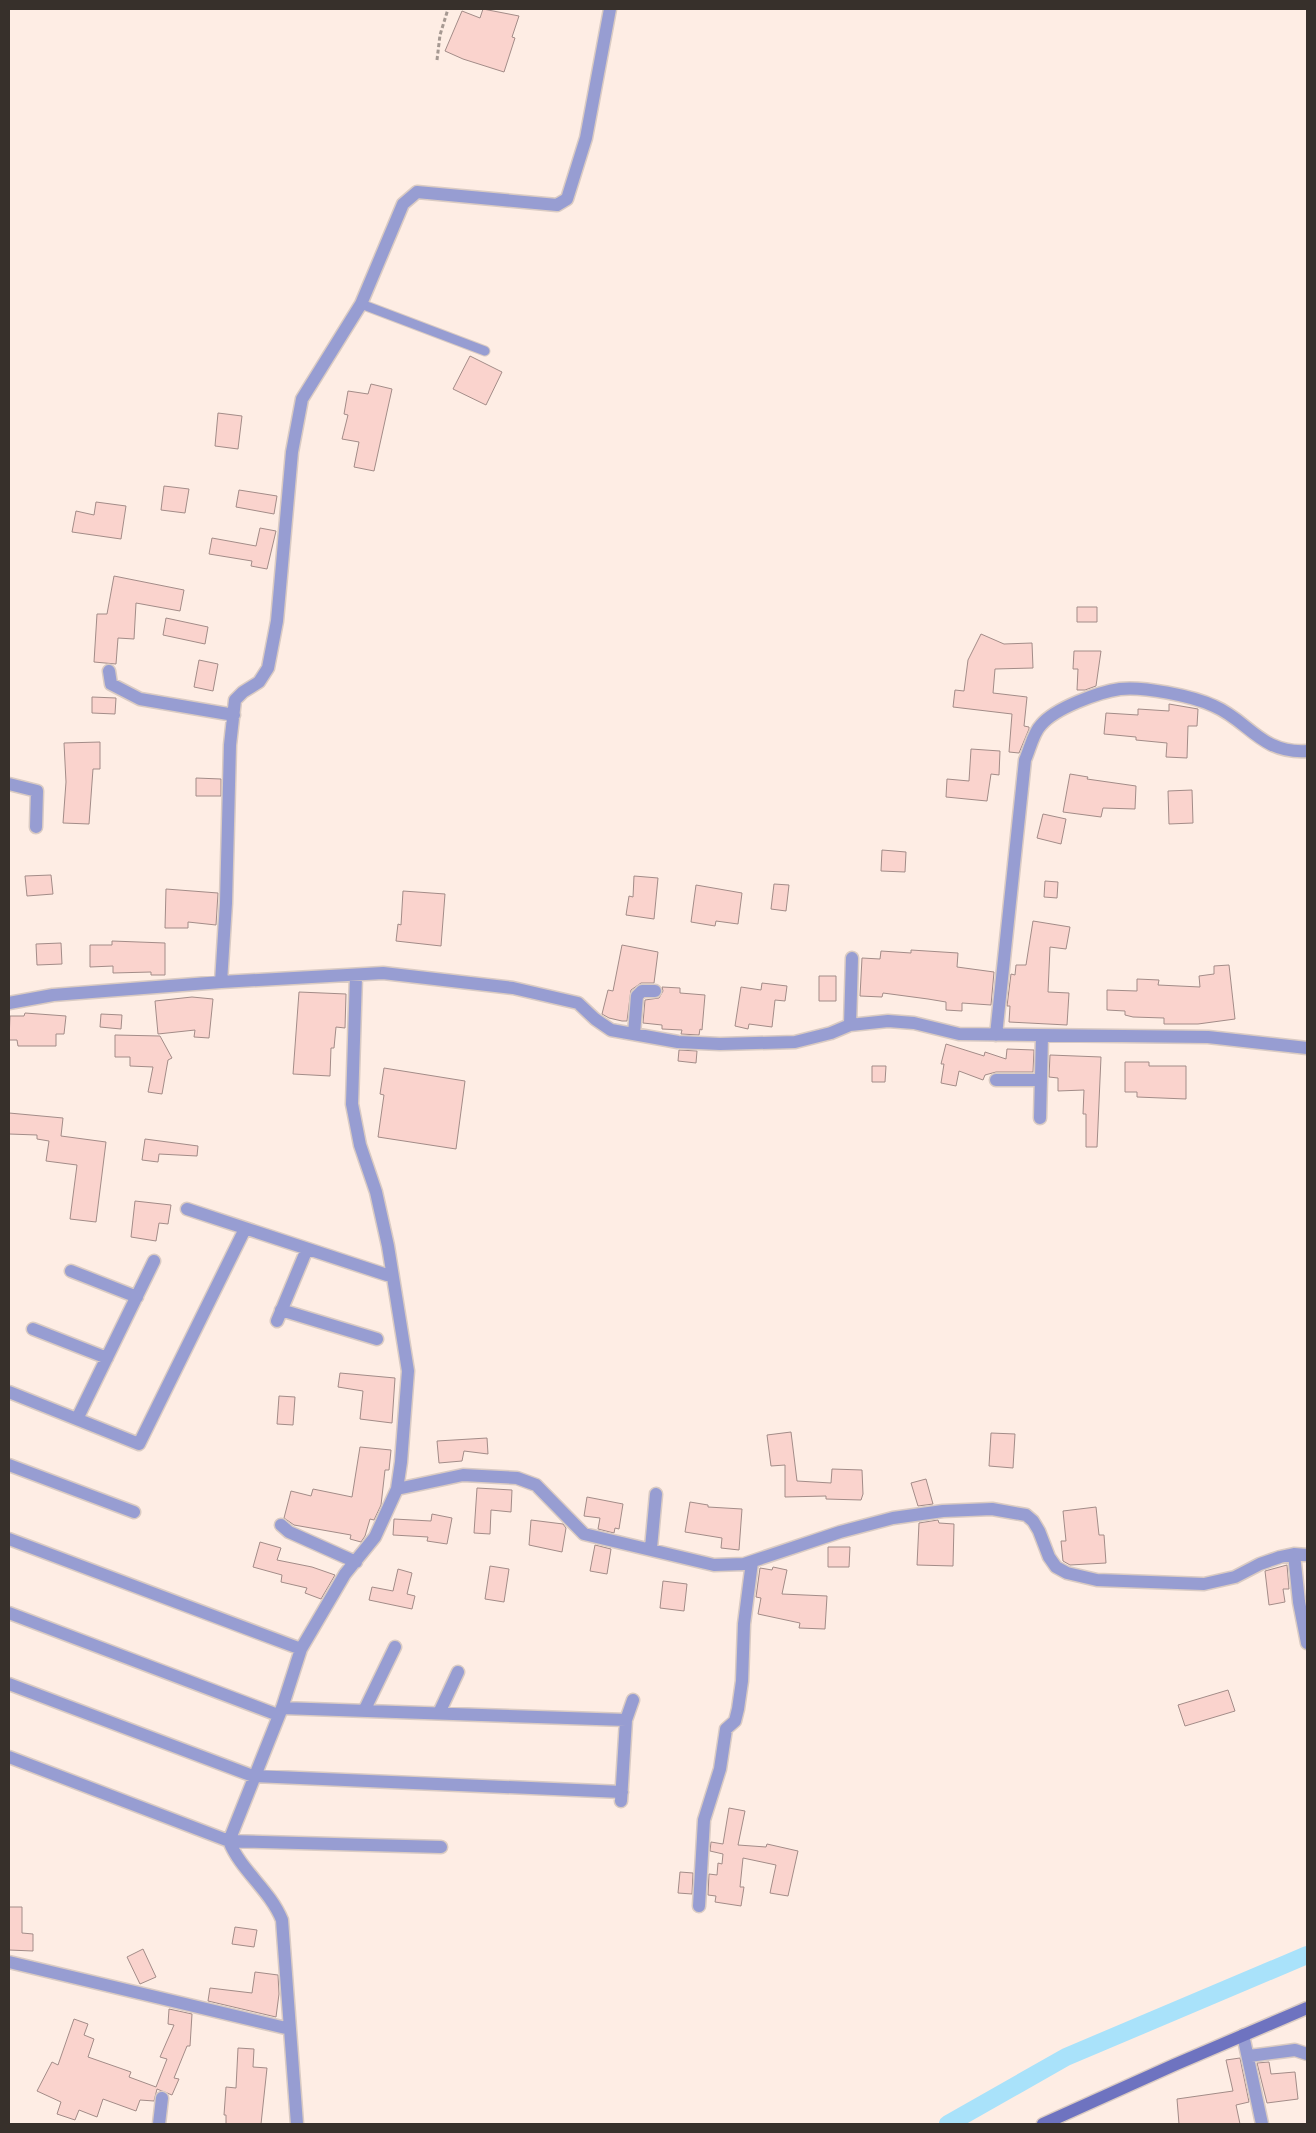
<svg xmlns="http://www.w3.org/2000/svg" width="1316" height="2133" font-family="Quicksand,sans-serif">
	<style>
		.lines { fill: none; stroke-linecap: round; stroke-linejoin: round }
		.canal { stroke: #a9e2fa; stroke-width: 18 }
		.building { fill: #fad3cd; stroke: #a38c88 }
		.lane-casing { stroke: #dacbc3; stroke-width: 11 }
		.street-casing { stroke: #dacbc3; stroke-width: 15 }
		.secondary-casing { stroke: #dacbc3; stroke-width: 15 }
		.path { stroke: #a69992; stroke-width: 3; stroke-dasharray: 4 2.5; stroke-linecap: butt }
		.lane { stroke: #979dd2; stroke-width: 9 }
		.street { stroke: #979dd2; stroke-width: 12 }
		.secondary { stroke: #6e73c0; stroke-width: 12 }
	</style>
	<rect width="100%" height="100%" fill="#feede4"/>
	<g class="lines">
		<path class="canal" d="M 948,2124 L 1066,2057 L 1307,1955"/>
	</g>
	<path class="building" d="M 483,9 L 519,16 L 512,37 L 515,38 L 504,72 L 463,59 L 445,51 L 462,11 L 480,18 Z
		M 470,356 L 502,372 L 486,405 L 453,389 Z
		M 371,384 L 392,389 L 374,471 L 354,467 L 359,442 L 342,439 L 348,415 L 344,414 L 348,391 L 368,394 Z
		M 218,413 L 242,416 L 238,449 L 215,446 Z
		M 164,486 L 189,489 L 185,513 L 161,510 Z
		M 239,490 L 277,496 L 274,514 L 236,507 Z
		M 96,502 L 126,506 L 121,539 L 72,532 L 76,511 L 94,515 Z
		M 260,528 L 276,531 L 267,569 L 251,566 L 252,561 L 209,554 L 212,538 L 256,546 Z
		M 114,576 L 184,590 L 180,611 L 136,603 L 134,639 L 118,638 L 116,664 L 94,662 L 97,614 L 107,614 Z
		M 1077,607 L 1097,607 L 1097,622 L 1077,622 Z
		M 166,618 L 208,627 L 205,644 L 163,635 Z
		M 981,634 L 1004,644 L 1032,643 L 1033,668 L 995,669 L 993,693 L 1027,697 L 1024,726 L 1029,727 L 1029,729 L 1019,753 L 1009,752 L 1012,714 L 953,707 L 955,690 L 964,691 L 968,660 Z
		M 1074,651 L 1101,651 L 1096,686 L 1085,690 L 1077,690 L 1078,669 L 1073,669 Z
		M 199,660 L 218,664 L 213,691 L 194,687 Z
		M 92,697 L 116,698 L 115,714 L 92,713 Z
		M 1169,704 L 1198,709 L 1197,726 L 1188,726 L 1187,758 L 1166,757 L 1167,743 L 1136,740 L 1136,737 L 1104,734 L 1106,713 L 1138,715 L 1138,709 L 1169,711 Z
		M 100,742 L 100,769 L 93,769 L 89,824 L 63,823 L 66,782 L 64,743 Z
		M 971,749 L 1000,751 L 999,775 L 991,774 L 987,801 L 946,797 L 947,779 L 969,781 Z
		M 1070,774 L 1088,777 L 1087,779 L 1136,786 L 1135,809 L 1103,808 L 1101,817 L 1063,812 Z
		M 196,778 L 221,779 L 221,796 L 196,796 Z
		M 1192,790 L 1193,823 L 1169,824 L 1168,791 Z
		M 1043,814 L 1066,819 L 1061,844 L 1037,838 Z
		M 882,850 L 906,852 L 905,872 L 881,871 Z
		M 51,875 L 53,894 L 27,896 L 25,876 Z
		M 634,876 L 658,878 L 654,919 L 626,915 L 629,896 L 633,897 Z
		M 1045,881 L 1058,882 L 1057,898 L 1044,897 Z
		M 774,884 L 789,885 L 786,911 L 771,909 Z
		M 696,885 L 742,893 L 738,924 L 716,921 L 715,926 L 691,922 Z
		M 166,889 L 218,893 L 216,925 L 188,922 L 188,928 L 165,928 Z
		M 403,891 L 445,894 L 441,946 L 396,941 L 398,924 L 401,925 Z
		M 1033,921 L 1070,927 L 1066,949 L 1050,947 L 1048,992 L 1069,993 L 1067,1025 L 1009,1022 L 1010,1006 L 1007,1006 L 1011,974 L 1015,975 L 1016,965 L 1026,965 Z
		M 112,941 L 165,943 L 165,975 L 151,975 L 151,972 L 113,973 L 113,966 L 90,967 L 90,945 L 112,945 Z
		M 61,943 L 62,964 L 37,965 L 36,944 Z
		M 622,945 L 658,952 L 654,983 L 641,983 L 631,990 L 627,1021 L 622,1021 L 609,1018 L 602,1014 L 608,990 L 613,991 Z
		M 911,950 L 958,953 L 957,967 L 994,972 L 991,1005 L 962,1003 L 962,1011 L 946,1010 L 946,1002 L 928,999 L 883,993 L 882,997 L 860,996 L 862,958 L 880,959 L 881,951 L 911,953 Z
		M 1229,965 L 1235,1019 L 1198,1024 L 1164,1024 L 1164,1018 L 1133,1017 L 1125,1015 L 1125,1011 L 1107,1010 L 1107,990 L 1137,991 L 1137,979 L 1159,980 L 1158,985 L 1200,987 L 1199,976 L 1214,974 L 1214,966 Z
		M 819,976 L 836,976 L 836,1001 L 819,1001 Z
		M 762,983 L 787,986 L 785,1001 L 775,1000 L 772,1027 L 749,1024 L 748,1029 L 735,1026 L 741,987 L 761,990 Z
		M 662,987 L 680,988 L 680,993 L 705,995 L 702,1030 L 700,1029 L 699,1035 L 681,1034 L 682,1030 L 662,1029 L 662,1025 L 643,1023 L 645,1000 L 659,998 L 663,991 Z
		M 299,992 L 346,994 L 345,1028 L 336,1027 L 334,1048 L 331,1048 L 330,1076 L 293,1074 Z
		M 192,997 L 213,999 L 209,1038 L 194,1037 L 195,1030 L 158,1034 L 155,1001 Z
		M 25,1013 L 66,1016 L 64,1034 L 56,1034 L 56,1046 L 18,1046 L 17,1040 L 9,1040 L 10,1016 L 24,1016 Z
		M 101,1014 L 122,1015 L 121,1029 L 100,1027 Z
		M 115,1035 L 160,1036 L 172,1058 L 168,1060 L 162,1094 L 148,1092 L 153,1067 L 130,1066 L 130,1057 L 115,1057 Z
		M 946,1044 L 984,1056 L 985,1052 L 1006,1059 L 1007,1049 L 1034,1050 L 1033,1072 L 996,1072 L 985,1075 L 983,1080 L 959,1071 L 956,1086 L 941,1083 L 944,1064 L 941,1064 Z
		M 679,1050 L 697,1051 L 696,1063 L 678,1061 Z
		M 1050,1055 L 1101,1057 L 1097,1147 L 1086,1147 L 1086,1114 L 1083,1114 L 1084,1090 L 1058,1091 L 1058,1078 L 1049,1077 Z
		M 1125,1062 L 1149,1062 L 1149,1066 L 1186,1066 L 1186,1099 L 1137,1097 L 1137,1092 L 1125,1092 Z
		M 872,1066 L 886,1066 L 885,1082 L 872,1082 Z
		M 384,1068 L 465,1081 L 456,1149 L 378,1137 L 384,1095 L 380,1094 Z
		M 9,1113 L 63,1118 L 61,1136 L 106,1142 L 96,1222 L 70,1219 L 77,1165 L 46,1161 L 49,1141 L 37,1139 L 37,1135 L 9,1134 Z
		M 145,1139 L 198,1146 L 197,1156 L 159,1154 L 158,1162 L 142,1160 Z
		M 135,1201 L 171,1205 L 168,1224 L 159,1223 L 156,1241 L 131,1237 Z
		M 340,1373 L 395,1378 L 392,1423 L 360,1419 L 363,1391 L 338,1387 Z
		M 279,1396 L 295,1397 L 293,1425 L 277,1424 Z
		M 791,1432 L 797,1481 L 831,1483 L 832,1469 L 862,1470 L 863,1494 L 861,1500 L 826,1499 L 826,1496 L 785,1497 L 785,1465 L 771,1466 L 767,1435 Z
		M 991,1433 L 1015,1434 L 1013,1468 L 989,1466 Z
		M 487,1438 L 488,1454 L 464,1451 L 462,1461 L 439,1463 L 437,1441 Z
		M 360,1447 L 391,1450 L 389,1470 L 385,1470 L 381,1505 L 374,1520 L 370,1519 L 365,1536 L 361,1542 L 350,1539 L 351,1535 L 294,1525 L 284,1518 L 291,1491 L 311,1496 L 313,1489 L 352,1497 Z
		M 926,1479 L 933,1504 L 918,1506 L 911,1483 Z
		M 477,1488 L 512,1490 L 511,1512 L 491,1510 L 490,1534 L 474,1533 Z
		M 587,1497 L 623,1504 L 619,1529 L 615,1528 L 614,1533 L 598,1529 L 600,1518 L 584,1516 Z
		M 690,1502 L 708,1505 L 708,1507 L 742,1509 L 739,1550 L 721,1548 L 722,1538 L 685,1532 Z
		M 1096,1507 L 1099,1535 L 1104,1535 L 1106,1563 L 1070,1565 L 1063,1561 L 1061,1541 L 1066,1541 L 1063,1511 Z
		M 432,1514 L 452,1518 L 447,1544 L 427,1541 L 428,1537 L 393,1535 L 394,1519 L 431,1521 Z
		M 531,1520 L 563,1524 L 566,1528 L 562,1552 L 529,1545 Z
		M 938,1520 L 939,1523 L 954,1524 L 953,1566 L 917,1565 L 919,1523 Z
		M 260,1542 L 281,1548 L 277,1560 L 312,1567 L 335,1575 L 321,1599 L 305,1593 L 307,1588 L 281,1582 L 282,1575 L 253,1567 Z
		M 595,1545 L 611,1549 L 607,1574 L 590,1571 Z
		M 828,1547 L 850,1547 L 849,1567 L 828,1567 Z
		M 1287,1565 L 1289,1589 L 1283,1589 L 1285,1602 L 1269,1605 L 1265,1571 Z
		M 490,1566 L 509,1569 L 504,1602 L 485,1599 Z
		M 773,1567 L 787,1570 L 782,1594 L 827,1596 L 825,1629 L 799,1628 L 800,1623 L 758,1614 L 761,1598 L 756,1597 L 760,1568 L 772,1570 Z
		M 398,1569 L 412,1573 L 407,1594 L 415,1596 L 412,1609 L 369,1600 L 372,1587 L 393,1591 Z
		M 663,1581 L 687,1584 L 684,1611 L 660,1608 Z
		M 1228,1690 L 1235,1711 L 1185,1726 L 1178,1705 Z
		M 729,1808 L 745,1811 L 738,1845 L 766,1847 L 767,1844 L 798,1851 L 788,1896 L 770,1893 L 776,1865 L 743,1858 L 740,1887 L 744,1887 L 741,1906 L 715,1902 L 716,1896 L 708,1895 L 709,1874 L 717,1875 L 718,1863 L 722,1864 L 723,1854 L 710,1851 L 711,1842 L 723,1844 Z
		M 680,1872 L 693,1873 L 692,1894 L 678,1893 Z
		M 9,1907 L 22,1907 L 22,1933 L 33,1934 L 33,1951 L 9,1950 Z
		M 235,1927 L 257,1930 L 254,1947 L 232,1944 Z
		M 143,1949 L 156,1977 L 140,1984 L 127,1957 Z
		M 255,1972 L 278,1975 L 279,1994 L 276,2017 L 208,2001 L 210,1988 L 252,1993 Z
		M 169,2009 L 192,2014 L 190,2046 L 187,2046 L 174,2078 L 179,2079 L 172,2095 L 157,2089 L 154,2101 L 140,2100 L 136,2111 L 103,2099 L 97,2117 L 79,2110 L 75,2120 L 57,2114 L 61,2102 L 37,2091 L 52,2062 L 58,2065 L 74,2019 L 88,2024 L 84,2035 L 94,2039 L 88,2057 L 131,2072 L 129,2077 L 156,2087 L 167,2059 L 160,2057 L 174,2025 L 168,2024 Z
		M 238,2048 L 254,2049 L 253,2067 L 267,2068 L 261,2124 L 226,2124 L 226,2115 L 224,2115 L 226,2087 L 236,2088 Z
		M 1240,2058 L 1249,2102 L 1236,2105 L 1240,2124 L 1179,2124 L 1177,2099 L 1233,2091 L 1226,2060 Z
		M 1269,2062 L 1271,2074 L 1295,2072 L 1298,2099 L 1267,2103 L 1257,2063 Z"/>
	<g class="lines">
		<defs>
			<path id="lane" d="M 361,304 L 485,351"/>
			<path id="street" d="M 109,671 L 111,684 L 140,699 L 234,715
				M 9,784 L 37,791 L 36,827
				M 221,982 L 226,903 L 230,745 L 235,700 L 243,692 L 259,682 L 268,668 L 277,621 L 292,452 L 302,399 L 361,304 L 403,204 L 417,192 L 557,205 L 567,199 L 586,138 L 610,9
				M 9,1003 L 53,995 L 221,982 L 383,973 L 513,988 L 578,1003 L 595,1019 L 611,1030 L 678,1042 L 720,1044 L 795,1042 L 831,1033 L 850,1025 L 888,1021 L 914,1023 L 959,1034 L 1208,1037 L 1307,1048
				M 850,1025 L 852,958
				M 634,1034 L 637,996 L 642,991 L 655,991
				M 996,1035 L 1025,760 C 1030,749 1033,733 1041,725 C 1055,708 1099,692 1120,689 C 1142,686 1193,696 1214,706 C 1249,721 1261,754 1307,751
				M 996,1080 L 1041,1080
				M 1040,1118 L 1042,1036
				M 187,1209 L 387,1275
				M 71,1271 L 137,1297
				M 281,1310 L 377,1339
				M 277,1321 L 307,1249
				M 33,1329 L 107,1358
				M 9,1392 L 139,1444 L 245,1229
				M 77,1419 L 154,1261
				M 9,1465 L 134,1512
				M 397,1489 L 463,1475 L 517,1478 L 536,1485 L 584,1534 L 714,1565 L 744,1564 L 840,1532 L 893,1518 L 943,1511 L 992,1509 L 1026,1515 L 1033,1521 L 1039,1531 L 1049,1557 L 1056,1567 L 1067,1573 L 1097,1580 L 1204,1584 L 1235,1577 L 1260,1564 L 1280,1557 L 1294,1554 L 1307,1555
				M 281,1525 L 289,1532 L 356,1562
				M 9,1539 L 301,1649
				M 651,1548 L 656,1494
				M 1294,1554 L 1299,1602 L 1307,1643
				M 9,1613 L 278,1715
				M 9,1684 L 253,1776 L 622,1792
				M 282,1708 L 626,1720
				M 364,1711 L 395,1647
				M 439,1713 L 458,1672
				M 9,1757 L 229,1841 L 441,1847
				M 621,1801 L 626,1720 L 633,1700
				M 699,1906 L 704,1820 L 720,1769 L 726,1729 L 735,1721 L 738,1709 L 742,1681 L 744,1624 L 752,1562
				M 9,1962 L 290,2029
				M 1243,2035 L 1262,2124
				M 1249,2056 L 1295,2050 L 1307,2054
				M 159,2124 L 162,2098
				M 297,2124 L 282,1920 C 270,1890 241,1871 229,1841 L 282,1708 L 301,1649 L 345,1574 L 375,1537 L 397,1489 L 401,1462 L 408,1371 L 388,1246 L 376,1192 L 360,1145 L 352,1104 L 356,976"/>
			<path id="secondary" d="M 1043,2124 L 1174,2065 L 1307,2008"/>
		</defs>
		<use href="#lane" class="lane-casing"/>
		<use href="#street" class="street-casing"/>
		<use href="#secondary" class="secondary-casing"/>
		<path class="path" d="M 437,60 L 440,35 L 448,9"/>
		<use href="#lane" class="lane"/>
		<use href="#street" class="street"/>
		<use href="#secondary" class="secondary"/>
	</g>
	<rect width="1316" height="2133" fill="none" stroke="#37302b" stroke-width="20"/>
</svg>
